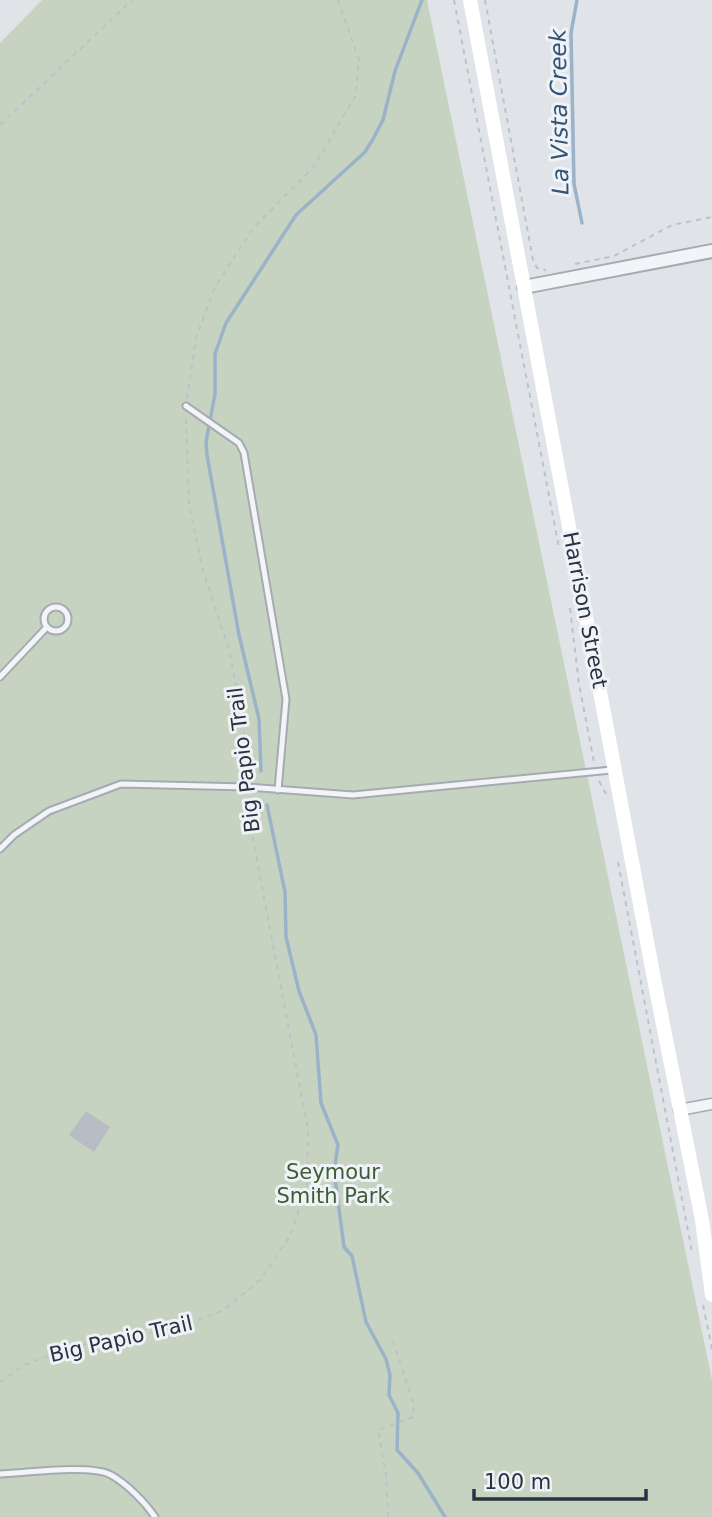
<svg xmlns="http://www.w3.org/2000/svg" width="712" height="1517" font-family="'DejaVu Sans',sans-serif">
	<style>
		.green { fill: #c6d3c1 }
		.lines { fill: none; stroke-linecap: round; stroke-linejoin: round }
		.stream { stroke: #9bb3c9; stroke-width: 3.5 }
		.building { fill: #b7bdc5 }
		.service-casing { stroke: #a5abb3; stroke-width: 9 }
		.minor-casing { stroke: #a5abb3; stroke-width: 13 }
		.tertiary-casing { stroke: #a5abb3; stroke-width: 16 }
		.path { stroke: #bec2c7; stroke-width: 2; stroke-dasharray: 5 5; stroke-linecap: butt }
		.service { stroke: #f2f4f7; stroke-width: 5 }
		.minor { stroke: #f2f4f7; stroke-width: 10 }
		.tertiary { stroke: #f2f4f7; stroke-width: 12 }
		.secondary { stroke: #fff; stroke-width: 14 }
		.labels { text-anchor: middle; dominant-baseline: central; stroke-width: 6; stroke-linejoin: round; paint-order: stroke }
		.street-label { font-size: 21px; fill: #293240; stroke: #eff2f6 }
		.park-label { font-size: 21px; fill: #3f5c36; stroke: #eff2f6 }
		.water-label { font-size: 23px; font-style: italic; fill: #335374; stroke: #eff2f6 }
	</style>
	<rect width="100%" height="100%" fill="#e0e4e9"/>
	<path class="green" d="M 42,0 L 427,0 L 712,1380 L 712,1517 L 0,1517 L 0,43 Z"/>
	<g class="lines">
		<path class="stream" d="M 577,0 L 571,33 L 574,184 L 582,223
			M 261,771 L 259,719 L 239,635 L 207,455 L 206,442 L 215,394 L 215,354 L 226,323 L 296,215 L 365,152 L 373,139 L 383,120 L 395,71 L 422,0
			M 267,805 L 285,892 L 286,937 L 299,991 L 316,1035 L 321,1103 L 338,1145 L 334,1171 L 344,1247 L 352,1256 L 366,1322 L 386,1359 L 390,1375 L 389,1395 L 398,1413 L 397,1450 L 418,1473 L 445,1517"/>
	</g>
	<path class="building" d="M 86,1111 L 110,1127 L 94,1152 L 69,1135 Z"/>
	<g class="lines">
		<defs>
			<path id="service" d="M 186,406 L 239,443 L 244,453 L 286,699 L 278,790
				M44 619a12 12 0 1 1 24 0a12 12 0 1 1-24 0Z
				M 0,677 L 47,627
				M 0,849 L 14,835 L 49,811 L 121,784 L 247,787 L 353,795 L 612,770
				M 0,1474 C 25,1473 91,1464 111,1475 C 127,1484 145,1502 155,1517"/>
			<path id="minor" d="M 679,1110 L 712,1104"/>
			<path id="tertiary" d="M 524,287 L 712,251"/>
		</defs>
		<use href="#service" class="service-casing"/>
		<use href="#minor" class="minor-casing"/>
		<use href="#tertiary" class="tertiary-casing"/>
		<path class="path" d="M 454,0 L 559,548
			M 485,0 L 533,260 L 537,268 L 546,270
			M 0,125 L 132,0
			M 575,264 L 614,256 L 672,225 L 712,217
			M 187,399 L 196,338 L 215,287 L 254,227 L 313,168 L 356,95 L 359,60 L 338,0
			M 186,419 L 189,504 L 202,567 L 229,650 L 243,717 L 246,777
			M 570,608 L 579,684 L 594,762
			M 599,781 L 606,794
			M 618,862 L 692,1252
			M 703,1305 L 712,1349
			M 0,1382 L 24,1365 L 72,1347 L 180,1327 L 224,1310 L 261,1279 L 290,1236 L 307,1186 L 308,1130 L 251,829 L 248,796
			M 388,1517 L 386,1475 L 378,1430 L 413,1417 L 414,1405 L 391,1335"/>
		<use href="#service" class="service"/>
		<use href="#minor" class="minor"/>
		<use href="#tertiary" class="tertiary"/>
		<path class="secondary" d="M 470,0 L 655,984 L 702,1220 L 712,1295"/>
	</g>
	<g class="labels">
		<g class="street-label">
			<text transform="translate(585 610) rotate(79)">Harrison Street</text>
			<text transform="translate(244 760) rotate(-97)">Big Papio Trail</text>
			<text transform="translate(121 1339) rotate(-13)">Big Papio Trail</text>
		</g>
		<g class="park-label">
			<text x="333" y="1172">Seymour<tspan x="333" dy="24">Smith Park</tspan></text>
		</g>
		<g class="water-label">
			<text transform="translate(559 112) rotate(-91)">La Vista Creek</text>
		</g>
	</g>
	<path d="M474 1489v10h172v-10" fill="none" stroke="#293240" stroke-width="3.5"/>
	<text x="484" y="1489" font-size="21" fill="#293240" stroke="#eff2f6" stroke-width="5" paint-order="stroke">100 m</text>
</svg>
